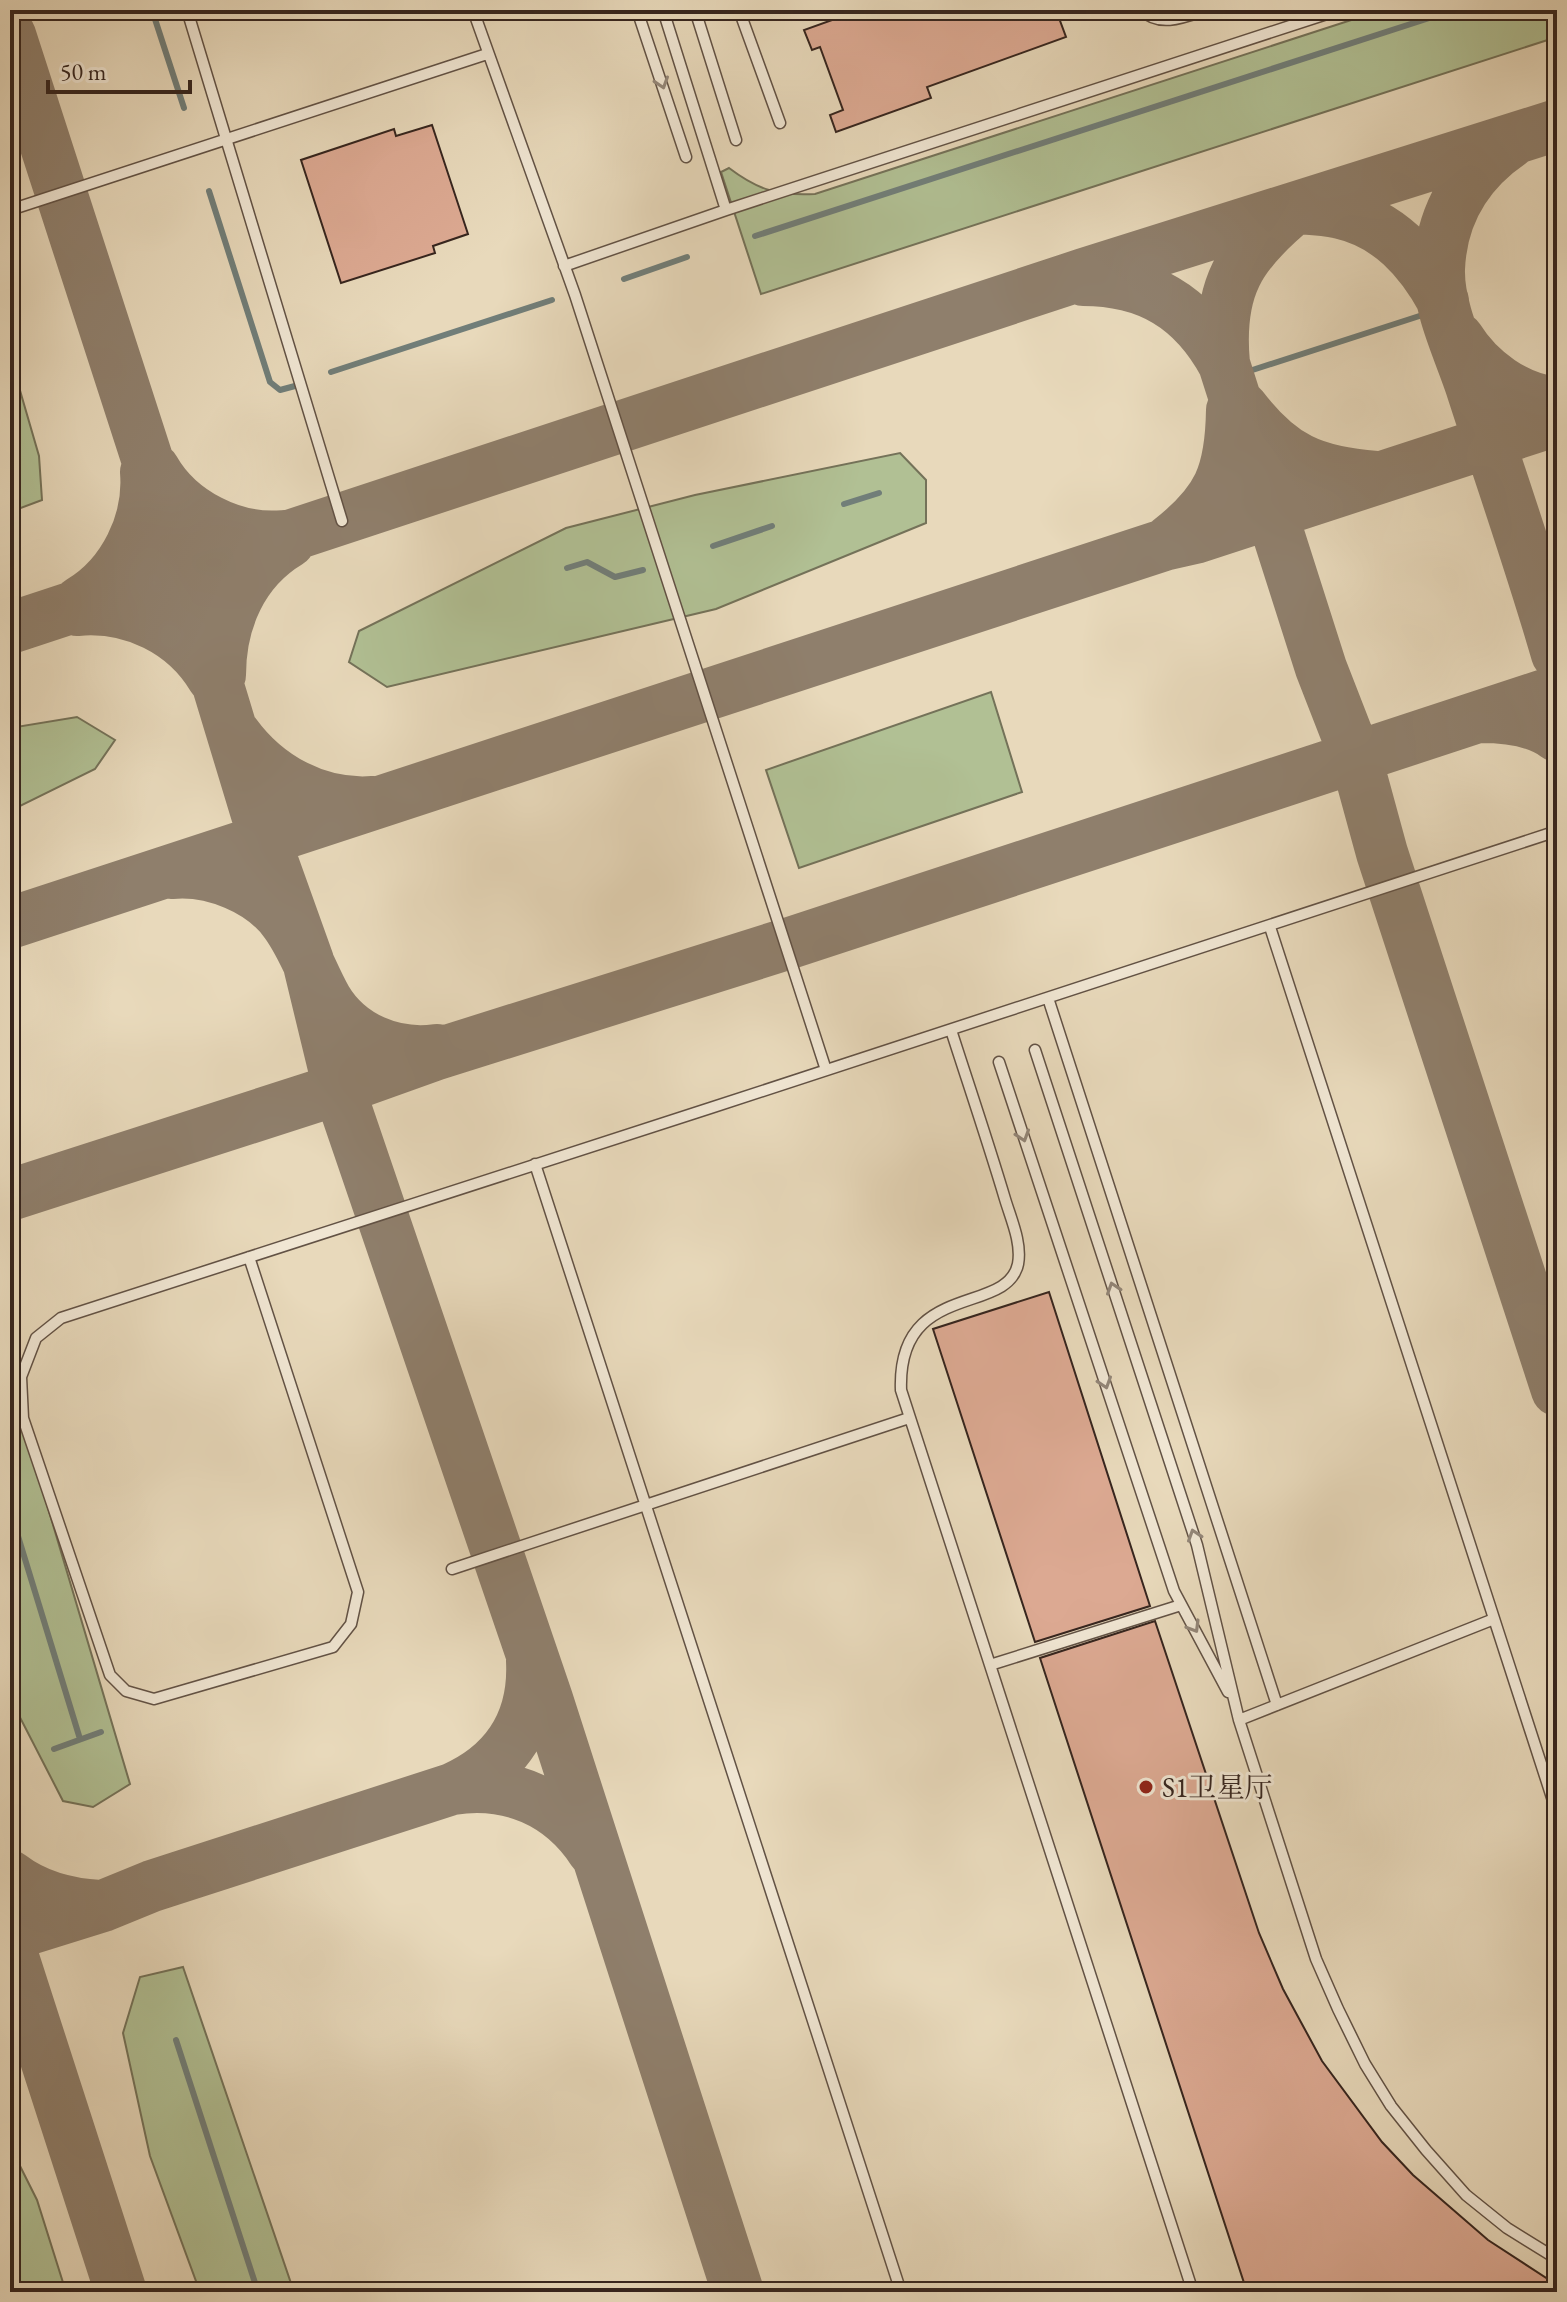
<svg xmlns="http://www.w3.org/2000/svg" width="1567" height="2302" font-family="'EB Garamond','Noto Serif SC',serif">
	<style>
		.green { fill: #b1c094; stroke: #747259; stroke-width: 2 }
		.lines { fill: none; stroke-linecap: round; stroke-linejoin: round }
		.stream { stroke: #717e79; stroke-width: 6 }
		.taxiway { stroke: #8f7f6c; stroke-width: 52 }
		.building { fill: #dca992; stroke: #36251e; stroke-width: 2 }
		.lane-casing { stroke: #625245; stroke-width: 13 }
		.lane { stroke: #f0e6d3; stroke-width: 10 }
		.oneway { stroke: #938678 }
		.poi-dot { fill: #8f2418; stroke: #f0e6d3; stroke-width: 3 }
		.labels { text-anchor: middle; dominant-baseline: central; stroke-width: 6; stroke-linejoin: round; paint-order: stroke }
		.poi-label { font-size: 28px; fill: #36251e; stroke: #f0e6d3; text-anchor: start }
	</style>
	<rect width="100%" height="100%" fill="#e8d9bb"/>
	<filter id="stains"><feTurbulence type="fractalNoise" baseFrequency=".0025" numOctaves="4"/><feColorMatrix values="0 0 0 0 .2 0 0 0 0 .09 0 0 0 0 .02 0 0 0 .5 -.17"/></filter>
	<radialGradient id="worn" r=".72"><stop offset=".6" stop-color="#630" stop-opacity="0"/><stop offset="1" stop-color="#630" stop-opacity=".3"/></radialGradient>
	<path class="green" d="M 1382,10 L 1557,10 L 1557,37 L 761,294 L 721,172 L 729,168 C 758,190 778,196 815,194 Z
		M 10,356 L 39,456 L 42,500 L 10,512 Z
		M 900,453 L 926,480 L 926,523 L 716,609 L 387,687 L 349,662 L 359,631 L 566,528 L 695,495 Z
		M 991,692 L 1022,792 L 799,868 L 766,770 Z
		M 77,717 L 115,740 L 95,769 L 10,811 L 10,728 Z
		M 10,1380 L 130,1784 L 93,1807 L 63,1801 L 10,1698 Z
		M 183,1967 L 294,2292 L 200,2292 L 150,2156 L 123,2033 L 140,1977 Z
		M 10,2146 L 37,2200 L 66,2292 L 10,2292 Z"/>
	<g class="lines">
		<path class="stream" d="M 152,10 L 184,108
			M 209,191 L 270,382 L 280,390 L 295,386
			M 755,236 L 1454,10
			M 624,279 L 687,257
			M 331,372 L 552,300
			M 1237,375 L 1441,309
			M 844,504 L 879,493
			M 713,546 L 772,526
			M 567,568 L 587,562 L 615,577 L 643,570
			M 10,1510 L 80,1739
			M 54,1749 L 101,1732
			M 176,2040 L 258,2292"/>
		<path class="taxiway" d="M 10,35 L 183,570 L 265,841 L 308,961 L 339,1089 L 547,1699 L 738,2292
			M 1511,142 C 1467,172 1441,215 1439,269 C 1438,308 1459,350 1471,386 C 1500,476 1531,564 1557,654
			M 1083,280 C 1148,280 1193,307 1224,364 L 1321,668 L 1356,758 L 1382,853 L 1557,1390
			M 1458,338 C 1479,372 1517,399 1557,403
			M 1224,364 C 1217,288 1239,254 1295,208 C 1310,209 1325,209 1340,213 C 1389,224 1420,259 1443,301
			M 1242,407 C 1281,458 1313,472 1376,477
			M 154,469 C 179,513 234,541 284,536
			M 1169,541 C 1219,502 1231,474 1232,410
			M 80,602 C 124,576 150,522 146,472
			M 77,610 C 132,605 185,631 213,678
			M 10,628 L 1084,274 L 1557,125
			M 220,675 C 220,621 242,570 289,542
			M 1480,717 C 1506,717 1536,720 1557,736
			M 235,734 C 267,778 318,806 373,802
			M 171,873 C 212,869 262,889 286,923 C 303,946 312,974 326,999 C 349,1038 394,1056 437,1050
			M 10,923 L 1164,545 L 1195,538 L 1557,420
			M 10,1195 L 339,1089 L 434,1055 L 790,943 L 1557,691
			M 452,1789 C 509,1780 561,1802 593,1851
			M 10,1876 C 36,1896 68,1904 100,1906
			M 10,1935 L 103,1906 L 152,1886 L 452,1789 C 507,1765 535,1722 532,1661
			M 10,1948 L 121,2292"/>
	</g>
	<path class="building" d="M 860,10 L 1056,10 L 1066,37 L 927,87 L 931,98 L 836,132 L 830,115 L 843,110 L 820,47 L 812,50 L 804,30 Z
		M 432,125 L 468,234 L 433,246 L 435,253 L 341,283 L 301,160 L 394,129 L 396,136 Z
		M 1049,1292 L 1150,1606 L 1035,1642 L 933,1329 Z
		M 1155,1621 L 1259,1933 L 1283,1989 L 1322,2061 L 1382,2142 L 1413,2175 L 1488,2240 L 1557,2285 L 1557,2292 L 1247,2292 L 1040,1658 Z"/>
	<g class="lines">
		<defs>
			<path id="lane" d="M 187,10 L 342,521
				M 473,10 L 575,295 L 826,1070
				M 637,10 L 686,157
				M 663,10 L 726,210
				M 695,10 L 736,140
				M 739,10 L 780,123
				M 1142,10 C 1159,28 1185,17 1206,10
				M 10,210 L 487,54
				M 564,266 L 726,210 L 1339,10
				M 1270,927 L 1557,1813
				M 1048,998 L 1277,1705
				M 951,1030 C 969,1086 988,1142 1005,1199 C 1011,1219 1022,1243 1018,1264 C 1007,1316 897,1280 901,1390 L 1193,2292
				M 1035,1050 L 1197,1545 L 1239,1720 L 1316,1959 L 1338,2009 L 1365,2064 L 1391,2106 L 1426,2150 L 1466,2195 L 1507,2228 L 1557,2259
				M 999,1062 L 1174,1591 L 1228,1692
				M 535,1164 L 901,2292
				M 249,1257 L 358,1592 L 351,1624 L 333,1647 L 154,1699 L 126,1691 L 110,1675 L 23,1418 L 21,1377 L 36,1338 L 61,1318 C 560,1156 1059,997 1557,831
				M 452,1569 L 909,1418
				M 990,1665 L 1181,1605
				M 1239,1720 L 1494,1619"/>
		</defs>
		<use href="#lane" class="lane-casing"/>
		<use href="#lane" class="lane"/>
	</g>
	<defs><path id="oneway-chevron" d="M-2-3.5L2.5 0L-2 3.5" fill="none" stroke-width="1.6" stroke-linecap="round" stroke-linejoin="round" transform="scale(2)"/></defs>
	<g class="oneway">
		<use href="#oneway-chevron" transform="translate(662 83) rotate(72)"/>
		<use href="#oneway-chevron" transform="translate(1023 1136) rotate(72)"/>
		<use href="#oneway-chevron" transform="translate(1113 1288) rotate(-108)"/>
		<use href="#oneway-chevron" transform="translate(1105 1383) rotate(72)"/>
		<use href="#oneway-chevron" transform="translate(1194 1535) rotate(-108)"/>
		<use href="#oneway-chevron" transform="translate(1194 1627) rotate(59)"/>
	</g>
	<circle class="poi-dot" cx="1146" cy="1787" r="8"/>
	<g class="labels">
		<g class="poi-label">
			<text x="1162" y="1787">S1卫星厅</text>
		</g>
	</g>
	<rect width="1567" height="2302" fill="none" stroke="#e8d9bb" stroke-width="40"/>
	<rect x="12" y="12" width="1543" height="2278" fill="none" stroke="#36251e" stroke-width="4"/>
	<rect x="20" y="20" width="1527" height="2262" fill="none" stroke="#36251e" stroke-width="2"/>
	<path d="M48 80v12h142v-12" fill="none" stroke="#36251e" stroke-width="4"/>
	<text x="60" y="80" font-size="24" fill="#36251e" stroke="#f0e6d3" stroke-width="6" paint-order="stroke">50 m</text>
	<rect width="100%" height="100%" filter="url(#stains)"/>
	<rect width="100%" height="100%" fill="url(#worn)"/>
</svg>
